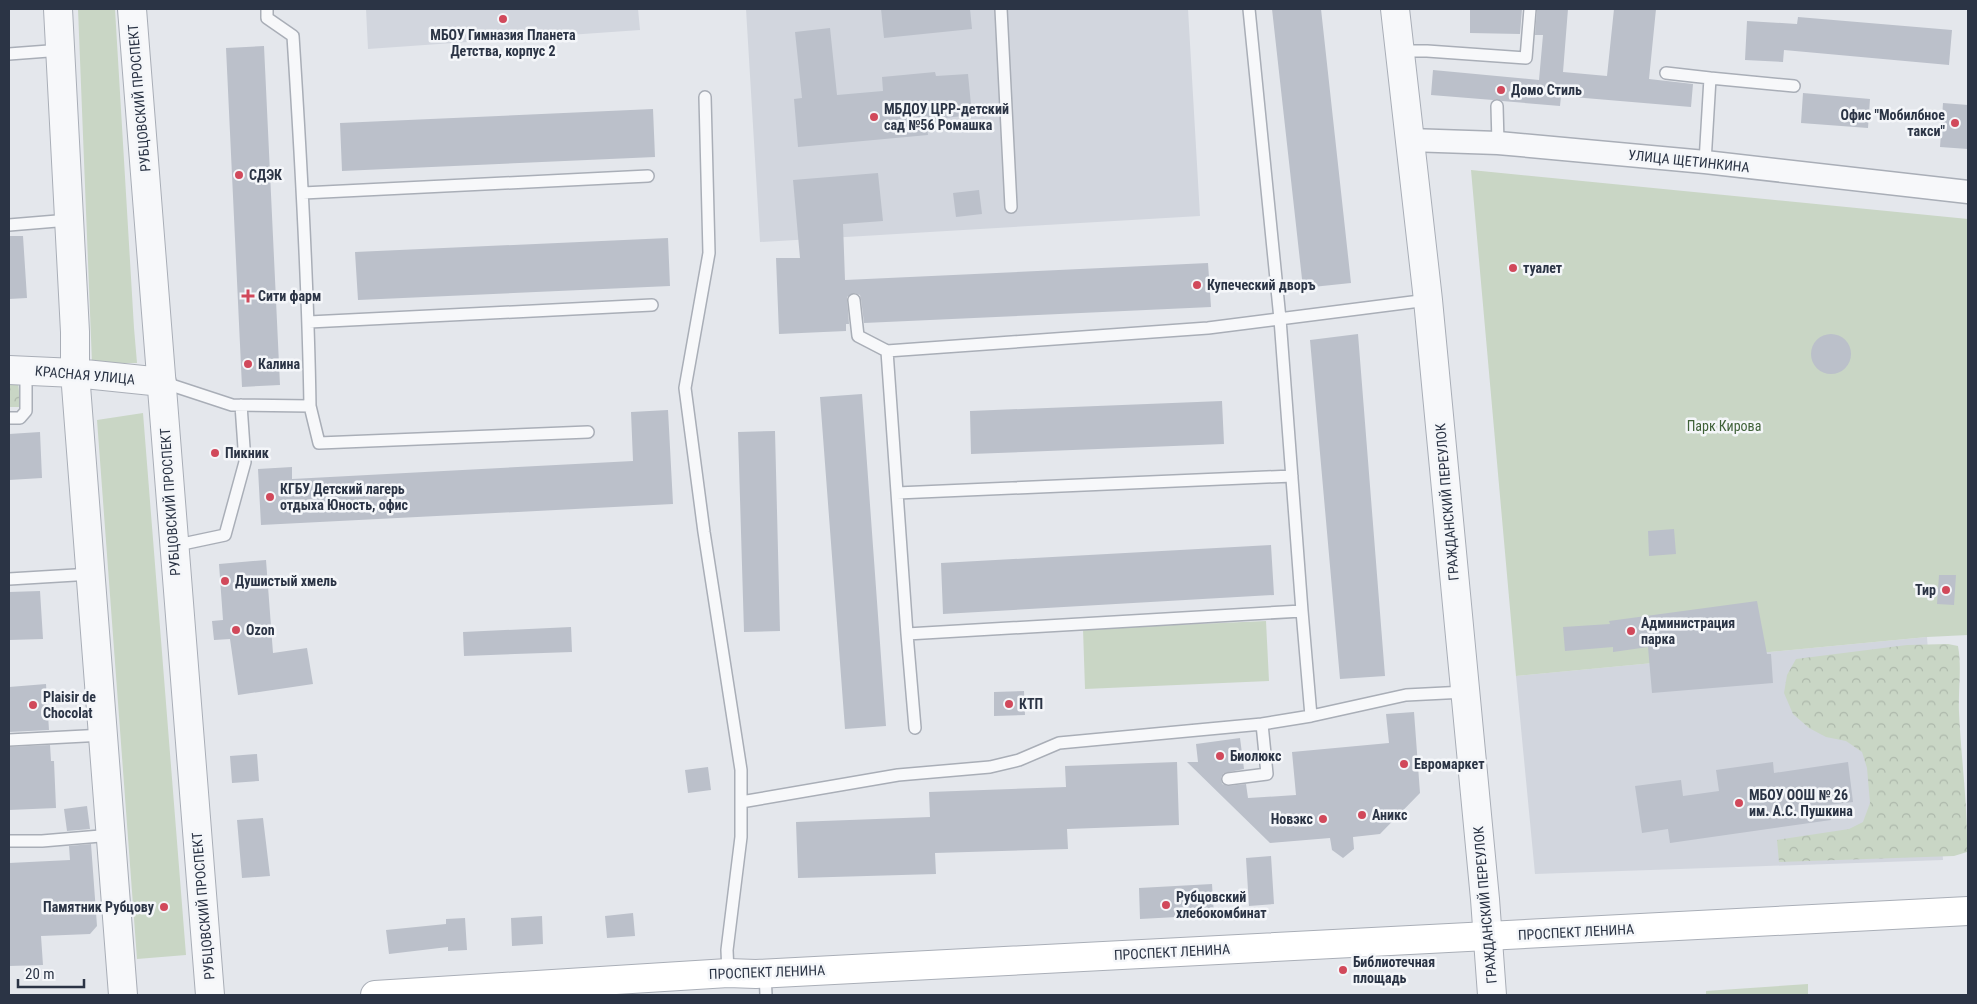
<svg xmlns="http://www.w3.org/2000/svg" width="1977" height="1004" font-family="'Roboto Condensed',sans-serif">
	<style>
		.built { fill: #d2d6de }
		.forest { fill: url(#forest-crowns) }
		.green { fill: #c9d6c5 }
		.building { fill: #bbc0ca }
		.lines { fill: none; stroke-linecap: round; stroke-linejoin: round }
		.service-casing { stroke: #a9aeb7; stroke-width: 14 }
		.minor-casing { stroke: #a9aeb7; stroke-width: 25 }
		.tertiary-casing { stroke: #a9aeb7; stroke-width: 30 }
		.secondary-casing { stroke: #a9aeb7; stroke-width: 30 }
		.service { stroke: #f7f8fa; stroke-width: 11 }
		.minor { stroke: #f7f8fa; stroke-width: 22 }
		.tertiary { stroke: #f7f8fa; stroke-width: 28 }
		.secondary { stroke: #fff; stroke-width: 28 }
		.poi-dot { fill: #d1495b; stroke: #f4f6f9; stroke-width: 2 }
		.labels { text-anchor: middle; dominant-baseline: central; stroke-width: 5; stroke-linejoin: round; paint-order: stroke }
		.poi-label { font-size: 14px; font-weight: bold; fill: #2b3445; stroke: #f4f6f9; text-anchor: start }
		.street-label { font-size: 14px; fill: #2b3445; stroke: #f4f6f9 }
		.park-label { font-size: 14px; fill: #3f6138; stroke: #f4f6f9 }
	</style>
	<defs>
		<pattern id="forest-crowns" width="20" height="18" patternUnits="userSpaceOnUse" patternTransform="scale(1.25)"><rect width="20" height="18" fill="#c9d6c5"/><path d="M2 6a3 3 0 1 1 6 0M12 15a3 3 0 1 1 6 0" fill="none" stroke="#adb8ab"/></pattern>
	</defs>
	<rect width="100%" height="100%" fill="#e4e7ec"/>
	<path class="built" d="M 366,9 L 638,9 L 640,30 L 368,49 Z
		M 746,9 L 1188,9 L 1200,216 L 760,242 Z
		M 1927,637 L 1943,860 L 1535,874 L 1516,676 Z"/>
	<path class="forest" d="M 9,383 L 18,383 L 21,407 L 9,407 Z
		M 1948,644 L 1958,646 C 1962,668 1958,690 1959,712 C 1961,759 1968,805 1967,852 L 1954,856 L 1779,862 L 1777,840 L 1849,829 L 1863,822 L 1870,803 L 1867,768 L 1862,752 L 1846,741 L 1826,737 L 1809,728 L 1793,714 L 1784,693 L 1787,675 L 1796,659 L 1907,645 Z"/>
	<path class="green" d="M 78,9 L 115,9 L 134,328 L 137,363 L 92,363 Z
		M 1471,170 L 1968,219 L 1968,635 L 1927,637 L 1516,676 Z
		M 143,413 L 186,955 L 137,959 L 97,420 Z
		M 1266,621 L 1269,681 L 1085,689 L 1083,629 Z
		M 1808,984 L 1808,995 L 1706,995 L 1706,991 Z"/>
	<path class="building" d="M 881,9 L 970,9 L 972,29 L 884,38 Z
		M 1272,9 L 1321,9 L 1351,283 L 1303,288 Z
		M 1470,9 L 1522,9 L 1520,34 L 1470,33 Z
		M 1537,9 L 1568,9 L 1563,72 L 1607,76 L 1614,9 L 1656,9 L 1649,79 L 1693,84 L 1691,107 L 1561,96 L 1560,106 L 1502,101 L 1497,99 L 1493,100 L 1431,95 L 1433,70 L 1539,80 L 1543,35 L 1535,35 Z
		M 1798,17 L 1952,30 L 1949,65 L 1784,50 L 1783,62 L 1745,60 L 1747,21 L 1797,24 Z
		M 830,28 L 837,95 L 883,91 L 882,77 L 935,72 L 936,76 L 968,74 L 972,115 L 926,120 L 928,135 L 798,147 L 794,99 L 802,98 L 795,32 Z
		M 264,46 L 280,385 L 242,387 L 226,48 Z
		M 1803,93 L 1870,99 L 1868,128 L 1801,123 Z
		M 1943,103 L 1968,105 L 1968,149 L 1940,147 Z
		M 653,109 L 655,157 L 342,171 L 340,123 Z
		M 878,173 L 883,221 L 843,224 L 845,280 L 1208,263 L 1211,307 L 864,323 L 861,299 L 860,295 L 854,293 L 847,297 L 849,324 L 846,324 L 846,331 L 779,334 L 776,258 L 800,258 L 793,180 Z
		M 979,190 L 982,214 L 956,217 L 953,193 Z
		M 9,236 L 23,236 L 27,298 L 9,299 Z
		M 668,238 L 670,286 L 358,300 L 355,252 Z
		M1811 354a20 20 0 1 1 40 0a20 20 0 1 1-40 0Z
		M 1358,334 L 1385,676 L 1340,679 L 1310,340 Z
		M 862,394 L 886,726 L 845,729 L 820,397 Z
		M 1222,401 L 1224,444 L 971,454 L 970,411 Z
		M 668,410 L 673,504 L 261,525 L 258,469 L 292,467 L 292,479 L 633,461 L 631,412 Z
		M 775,431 L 780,631 L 744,632 L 738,432 Z
		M 40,432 L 42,478 L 9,480 L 9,434 Z
		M 1674,529 L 1676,554 L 1649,556 L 1648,531 Z
		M 1271,545 L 1274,595 L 943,614 L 941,563 Z
		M 266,560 L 273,653 L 307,648 L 313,684 L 238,695 L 230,639 L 214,640 L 212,621 L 223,620 L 219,564 Z
		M 1939,575 L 1956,575 L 1954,605 L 1937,604 Z
		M 40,591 L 43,639 L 9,640 L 9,592 Z
		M 1757,601 L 1767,654 L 1771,654 L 1773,683 L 1652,693 L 1648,647 L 1613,652 L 1613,647 L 1565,651 L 1563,627 L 1610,624 L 1609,621 Z
		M 571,627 L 572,652 L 464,656 L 463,632 Z
		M 46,684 L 49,730 L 9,732 L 9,687 Z
		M 1024,691 L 1025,715 L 994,716 L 994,692 Z
		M 1414,712 L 1420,793 L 1380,834 L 1353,837 L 1354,849 L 1343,858 L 1332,850 L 1330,838 L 1270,843 L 1187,762 L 1198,762 L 1196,744 L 1240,738 L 1244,769 L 1224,773 L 1221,777 L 1222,784 L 1228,786 L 1246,784 L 1248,798 L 1296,795 L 1292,752 L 1389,743 L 1386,714 Z
		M 50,745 L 51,761 L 54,761 L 56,808 L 9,810 L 9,747 Z
		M 257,754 L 259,781 L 232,783 L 230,756 Z
		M 1177,762 L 1179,825 L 1067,829 L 1068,849 L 935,853 L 936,874 L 798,878 L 796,822 L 930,817 L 929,792 L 1066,787 L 1065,766 Z
		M 1773,762 L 1774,773 L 1848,762 L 1853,802 L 1828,805 L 1831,820 L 1670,843 L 1668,829 L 1642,833 L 1635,786 L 1681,780 L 1683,796 L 1719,791 L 1716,770 Z
		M 708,767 L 711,790 L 688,793 L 685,770 Z
		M 87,806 L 90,829 L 67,831 L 64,809 Z
		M 263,818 L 270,876 L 242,878 L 237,820 Z
		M 91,844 L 97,926 L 90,934 L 41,936 L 43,965 L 9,966 L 9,863 L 70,860 L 69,846 Z
		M 1271,856 L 1274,904 L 1249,906 L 1246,858 Z
		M 1212,884 L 1214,915 L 1140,919 L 1139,888 Z
		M 633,913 L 635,936 L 607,938 L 605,916 Z
		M 542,916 L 543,944 L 512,946 L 511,918 Z
		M 465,918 L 467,950 L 448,951 L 448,947 L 389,954 L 386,930 L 446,924 L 446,919 Z"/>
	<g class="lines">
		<defs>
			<path id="service" d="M 1001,9 L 1011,207
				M 1249,9 L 1280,319 L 1302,611 L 1311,716 L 1406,695 L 1465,692
				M 1400,51 L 1427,51 L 1526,58 L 1530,9
				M 9,54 L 62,50
				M 1666,73 L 1710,78 L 1705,162
				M 1710,78 L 1794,86
				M 705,97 L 709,253 L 685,388 L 704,532 L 741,770 L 741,837 L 727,950 L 728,973
				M 1497,106 L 1498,143
				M 303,193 L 648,176
				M 9,225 L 69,220
				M 854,300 L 858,336 L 887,351
				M 309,322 L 652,305
				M 162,382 L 232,405 L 310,406 C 308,282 301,159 293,36 L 267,18 L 267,9
				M 310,406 L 319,443 L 588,432
				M 9,418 L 20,418 L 26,411 L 26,371
				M 897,493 L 1292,476
				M 173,546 L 225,535 L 245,462 L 241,405
				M 9,579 L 92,574
				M 1302,611 L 907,634 L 887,351 L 1208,328 L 1428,300
				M 907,634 L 915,728
				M 9,740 L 104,735
				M 1228,779 L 1267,774 L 1262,724 L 1311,716
				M 741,802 L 898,775 L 990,767 L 1019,760 L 1059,743 L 1262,724
				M 9,841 L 42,841 L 112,835
				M 765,973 L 766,995"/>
			<path id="minor" d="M 1409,140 L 1498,143 L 1705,162 L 1968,192"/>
			<path id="tertiary" d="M 58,9 L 75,332 L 75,373 L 123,995
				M 132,9 C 159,338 181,667 210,995
				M 1395,9 L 1428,300 L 1485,899 L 1492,995
				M 9,370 L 75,373 L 162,382"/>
			<path id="secondary" d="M 375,995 L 728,973 L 756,974 L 1968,911"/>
		</defs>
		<use href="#service" class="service-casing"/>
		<use href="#minor" class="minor-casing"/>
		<use href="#tertiary" class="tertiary-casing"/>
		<use href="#secondary" class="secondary-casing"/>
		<use href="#service" class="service"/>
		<use href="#minor" class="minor"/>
		<use href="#tertiary" class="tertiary"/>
		<use href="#secondary" class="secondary"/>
	</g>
	<g class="poi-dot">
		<circle cx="503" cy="19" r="5"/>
		<circle cx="1501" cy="90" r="5"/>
		<circle cx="874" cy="117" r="5"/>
		<circle cx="1955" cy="123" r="5"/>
		<circle cx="239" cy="175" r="5"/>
		<circle cx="1513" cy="268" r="5"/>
		<circle cx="1197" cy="285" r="5"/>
		<path d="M245.5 288.5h5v5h5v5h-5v5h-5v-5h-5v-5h5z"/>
		<circle cx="248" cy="364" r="5"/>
		<circle cx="215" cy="453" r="5"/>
		<circle cx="270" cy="497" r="5"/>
		<circle cx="225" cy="581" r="5"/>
		<circle cx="1946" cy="590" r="5"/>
		<circle cx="236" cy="630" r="5"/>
		<circle cx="1631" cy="631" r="5"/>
		<circle cx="1009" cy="704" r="5"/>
		<circle cx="33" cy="705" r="5"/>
		<circle cx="1220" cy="756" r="5"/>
		<circle cx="1404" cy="764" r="5"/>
		<circle cx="1739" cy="803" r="5"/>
		<circle cx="1362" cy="815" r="5"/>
		<circle cx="1323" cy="819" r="5"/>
		<circle cx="1166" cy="905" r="5"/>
		<circle cx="164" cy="907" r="5"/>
		<circle cx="1343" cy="970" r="5"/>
	</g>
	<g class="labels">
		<g class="poi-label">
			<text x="503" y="35" text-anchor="middle">МБОУ Гимназия Планета<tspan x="503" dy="16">Детства, корпус 2</tspan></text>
			<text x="1511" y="90">Домо Стиль</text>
			<text x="884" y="109">МБДОУ ЦРР-детский<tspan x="884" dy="16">сад №56 Ромашка</tspan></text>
			<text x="1945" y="115" text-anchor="end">Офис "Мобилбное<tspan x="1945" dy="16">такси"</tspan></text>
			<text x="249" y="175">СДЭК</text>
			<text x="1523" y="268">туалет</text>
			<text x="1207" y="285">Купеческий дворъ</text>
			<text x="258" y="296">Сити фарм</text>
			<text x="258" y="364">Калина</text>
			<text x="225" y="453">Пикник</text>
			<text x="280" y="489">КГБУ Детский лагерь<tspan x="280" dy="16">отдыха Юность, офис</tspan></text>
			<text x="235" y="581">Душистый хмель</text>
			<text x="1936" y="590" text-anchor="end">Тир</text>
			<text x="1641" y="623">Администрация<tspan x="1641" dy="16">парка</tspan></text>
			<text x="246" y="630">Ozon</text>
			<text x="43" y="697">Plaisir de<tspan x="43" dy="16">Chocolat</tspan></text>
			<text x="1019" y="704">КТП</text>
			<text x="1230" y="756">Биолюкс</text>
			<text x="1414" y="764">Евромаркет</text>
			<text x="1749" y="795">МБОУ ООШ № 26<tspan x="1749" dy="16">им. А.С. Пушкина</tspan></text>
			<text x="1372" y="815">Аникс</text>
			<text x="1313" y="819" text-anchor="end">Новэкс</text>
			<text x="1176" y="897">Рубцовский<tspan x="1176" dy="16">хлебокомбинат</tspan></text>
			<text x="154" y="907" text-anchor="end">Памятник Рубцову</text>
			<text x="1353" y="962">Библиотечная<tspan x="1353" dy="16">площадь</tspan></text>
		</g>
		<g class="street-label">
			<text transform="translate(139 98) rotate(-95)">РУБЦОВСКИЙ ПРОСПЕКТ</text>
			<text transform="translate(1689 161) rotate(6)">УЛИЦА ЩЕТИНКИНА</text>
			<text transform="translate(85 375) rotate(5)">КРАСНАЯ УЛИЦА</text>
			<text transform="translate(170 502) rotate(-94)">РУБЦОВСКИЙ ПРОСПЕКТ</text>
			<text transform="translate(1447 502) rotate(-95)">ГРАЖДАНСКИЙ ПЕРЕУЛОК</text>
			<text transform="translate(1485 905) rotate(-95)">ГРАЖДАНСКИЙ ПЕРЕУЛОК</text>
			<text transform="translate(203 906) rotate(-95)">РУБЦОВСКИЙ ПРОСПЕКТ</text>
			<text transform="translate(1576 932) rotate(-3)">ПРОСПЕКТ ЛЕНИНА</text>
			<text transform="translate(1172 952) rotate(-3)">ПРОСПЕКТ ЛЕНИНА</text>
			<text transform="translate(767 972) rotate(-2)">ПРОСПЕКТ ЛЕНИНА</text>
		</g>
		<g class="park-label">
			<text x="1724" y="426">Парк Кирова</text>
		</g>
	</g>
	<rect width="1977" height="1004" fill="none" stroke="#2b3445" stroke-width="20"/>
	<path d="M18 979v8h66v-8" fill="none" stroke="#2b3445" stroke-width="2.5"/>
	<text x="25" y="979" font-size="15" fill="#2b3445" stroke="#f4f6f9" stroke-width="4" paint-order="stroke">20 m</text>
</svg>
